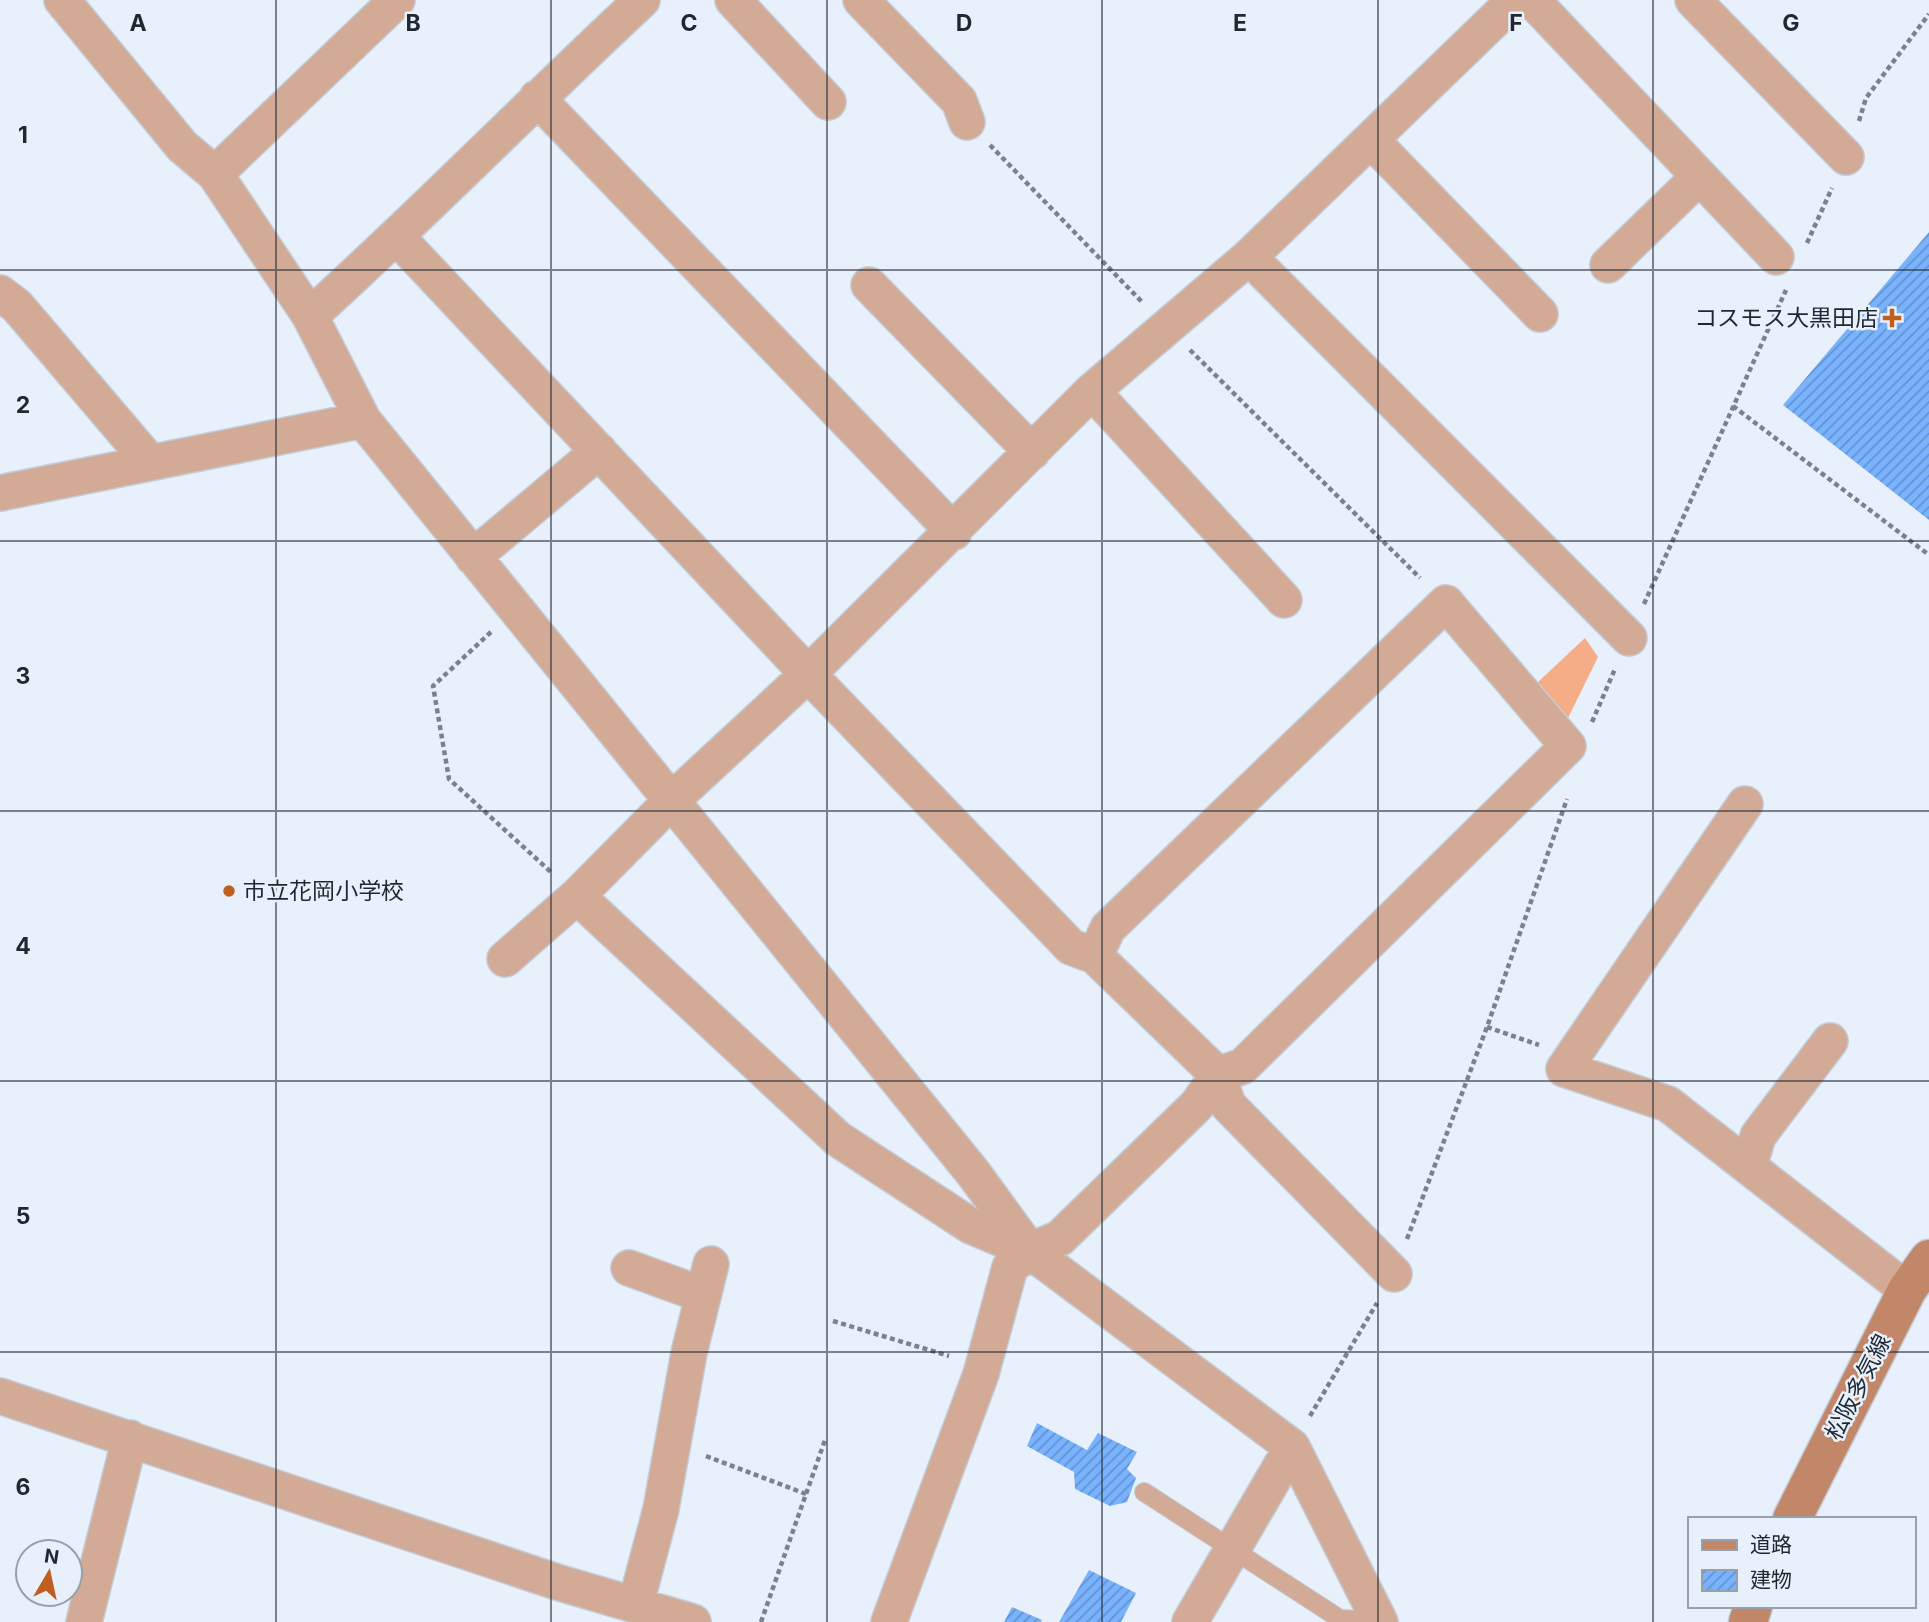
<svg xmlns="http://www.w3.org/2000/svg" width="1929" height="1622" font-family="Inter,'Noto Sans JP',sans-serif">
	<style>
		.park { fill: #f4ad87 }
		.building { fill: url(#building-hatch) }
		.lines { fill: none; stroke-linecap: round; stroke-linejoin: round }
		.lane-casing { stroke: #c4ccd7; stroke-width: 20 }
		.street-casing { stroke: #c4ccd7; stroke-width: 38 }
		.secondary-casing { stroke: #c4ccd7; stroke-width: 41 }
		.path { stroke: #7a828d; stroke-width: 4.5; stroke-dasharray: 5 3.5; stroke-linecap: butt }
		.lane { stroke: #d2aa95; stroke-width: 18 }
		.street { stroke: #d2aa95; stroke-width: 35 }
		.secondary { stroke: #c28768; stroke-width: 38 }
		.grid { fill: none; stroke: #1f2731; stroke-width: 2; stroke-opacity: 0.55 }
		.poi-dot { fill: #bf5e1f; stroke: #e8f0fb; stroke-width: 2.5 }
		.labels { text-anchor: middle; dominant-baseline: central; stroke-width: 5; stroke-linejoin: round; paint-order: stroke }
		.poi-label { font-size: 23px; fill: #1f2731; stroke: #e8f0fb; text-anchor: end }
		.street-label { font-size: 23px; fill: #1f2731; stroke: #e8f0fb }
		.grid-label { font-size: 23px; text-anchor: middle; font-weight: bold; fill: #1f2731; stroke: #e8f0fb; stroke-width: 5; stroke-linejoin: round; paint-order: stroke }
	</style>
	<defs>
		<pattern id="building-hatch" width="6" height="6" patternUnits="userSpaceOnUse" patternTransform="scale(1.75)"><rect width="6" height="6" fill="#79b3fe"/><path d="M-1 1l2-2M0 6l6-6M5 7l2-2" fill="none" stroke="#6392ce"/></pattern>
	</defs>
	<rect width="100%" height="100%" fill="#e8f0fb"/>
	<path class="park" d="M 1585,638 L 1598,657 L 1567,720 L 1537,683 Z"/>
	<path class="building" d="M 1929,232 L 1929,520 L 1783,405 Z
		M 1037,1423 L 1087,1450 L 1098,1433 L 1137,1452 L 1127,1469 L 1136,1478 L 1127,1502 L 1110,1506 L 1075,1489 L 1074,1472 L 1027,1446 Z
		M 1089,1570 L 1136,1593 L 1121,1622 L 1059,1622 Z
		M 1012,1607 L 1042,1620 L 1041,1622 L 1004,1622 Z"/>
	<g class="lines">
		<defs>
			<path id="lane" d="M 1144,1492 L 1340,1619 L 1378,1621"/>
			<path id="street" d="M 62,0 L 182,146 L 215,174 L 310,316 L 363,420 L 974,1174 L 1030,1251 L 1292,1447 L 1380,1622
				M 733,0 L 828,102
				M 861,0 L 959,101 L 967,122
				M 1532,0 L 1776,257
				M 1693,0 L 1846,157
				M 537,98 L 954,532
				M 1371,140 L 1540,314
				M 215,174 L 397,0
				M 397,237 L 808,674 L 1071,947 L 1095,956 L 1218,1075 L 1197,1105 L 1060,1238 L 1030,1251 L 1010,1267 L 981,1374 L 889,1622
				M 1249,257 L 1629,638
				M 1608,265 L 1699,177
				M 869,285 L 1032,452
				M 0,293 L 17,306 L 149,461
				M 310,316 C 424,213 530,104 642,0
				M 1092,391 L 1284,600
				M 0,493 L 363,420
				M 473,557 L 599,451
				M 1745,804 L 1564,1069 L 1668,1104 L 1907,1290
				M 577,896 L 838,1139 L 971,1226 L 1030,1251
				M 1095,956 L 1108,928 L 1446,603 L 1568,746 L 1243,1066 L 1218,1075 L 1228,1105 L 1394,1274
				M 505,959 L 577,896 L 671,801 L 808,674 L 1092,391 L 1249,257 L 1515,0
				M 1749,1167 L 1758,1136 L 1830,1041
				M 629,1268 L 703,1295
				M 0,1396 L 560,1583 L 693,1622
				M 636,1603 L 661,1509 L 689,1353 L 711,1264
				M 84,1622 L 130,1438
				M 1190,1622 L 1292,1447"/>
			<path id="secondary" d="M 1792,1519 L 1907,1290 L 1929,1259
				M 1748,1622 L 1753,1606"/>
		</defs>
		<use href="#lane" class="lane-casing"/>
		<use href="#street" class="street-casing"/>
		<use href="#secondary" class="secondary-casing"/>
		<path class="path" d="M 1859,121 L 1866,98 L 1929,14
			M 990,145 L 1142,302
			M 1807,243 L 1832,188
			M 1190,350 L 1420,578
			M 1733,406 L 1929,555
			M 1644,604 L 1786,290
			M 491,632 L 433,686 L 449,779 L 552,873
			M 1592,722 L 1615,669
			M 1487,1027 L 1539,1045
			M 1407,1239 L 1487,1027 L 1567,799
			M 833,1321 L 949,1356
			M 1310,1416 L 1377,1303
			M 706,1456 L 806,1494
			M 761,1622 L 825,1440"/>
		<use href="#lane" class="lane"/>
		<use href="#street" class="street"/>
		<use href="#secondary" class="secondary"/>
	</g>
	<path class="grid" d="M 276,0 L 276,1622M 551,0 L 551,1622M 827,0 L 827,1622M 1102,0 L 1102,1622M 1378,0 L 1378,1622M 1653,0 L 1653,1622M 0,270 L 1929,270M 0,541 L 1929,541M 0,811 L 1929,811M 0,1081 L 1929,1081M 0,1352 L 1929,1352"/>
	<g class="poi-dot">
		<path d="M1888.5 307.5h7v7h7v7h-7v7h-7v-7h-7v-7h7z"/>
		<circle cx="229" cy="891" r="7"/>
	</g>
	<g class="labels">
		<g class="poi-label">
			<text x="1878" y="318">コスモス大黒田店</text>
			<text x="243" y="891" text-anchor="start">市立花岡小学校</text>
		</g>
		<g class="street-label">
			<text transform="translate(1858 1387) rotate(-63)">松阪多気線</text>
		</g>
	</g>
	<g class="grid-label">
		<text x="138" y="31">A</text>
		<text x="413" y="31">B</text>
		<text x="689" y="31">C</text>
		<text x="964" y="31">D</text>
		<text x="1240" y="31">E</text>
		<text x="1516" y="31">F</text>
		<text x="1791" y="31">G</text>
		<text x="23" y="143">1</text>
		<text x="23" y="413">2</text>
		<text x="23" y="684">3</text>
		<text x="23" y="954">4</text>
		<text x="23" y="1224">5</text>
		<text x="23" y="1495">6</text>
	</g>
	<rect x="1688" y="1517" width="228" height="91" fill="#e8f0fb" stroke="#98a0aa" stroke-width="2"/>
	<rect x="1702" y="1540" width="35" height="10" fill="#c28768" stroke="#98a0aa" stroke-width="2"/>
	<text x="1750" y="1552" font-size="21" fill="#1f2731">道路</text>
	<rect x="1702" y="1570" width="35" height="21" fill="url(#building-hatch)" stroke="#98a0aa" stroke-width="2"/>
	<text x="1750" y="1587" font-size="21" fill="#1f2731">建物</text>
	<g transform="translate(49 1573) rotate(9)"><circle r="33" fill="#e8f0fb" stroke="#98a0aa" stroke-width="2"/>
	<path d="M0-5L12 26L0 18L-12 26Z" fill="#bf5e1f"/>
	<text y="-10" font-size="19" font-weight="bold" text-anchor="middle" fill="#1f2731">N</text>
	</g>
</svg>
